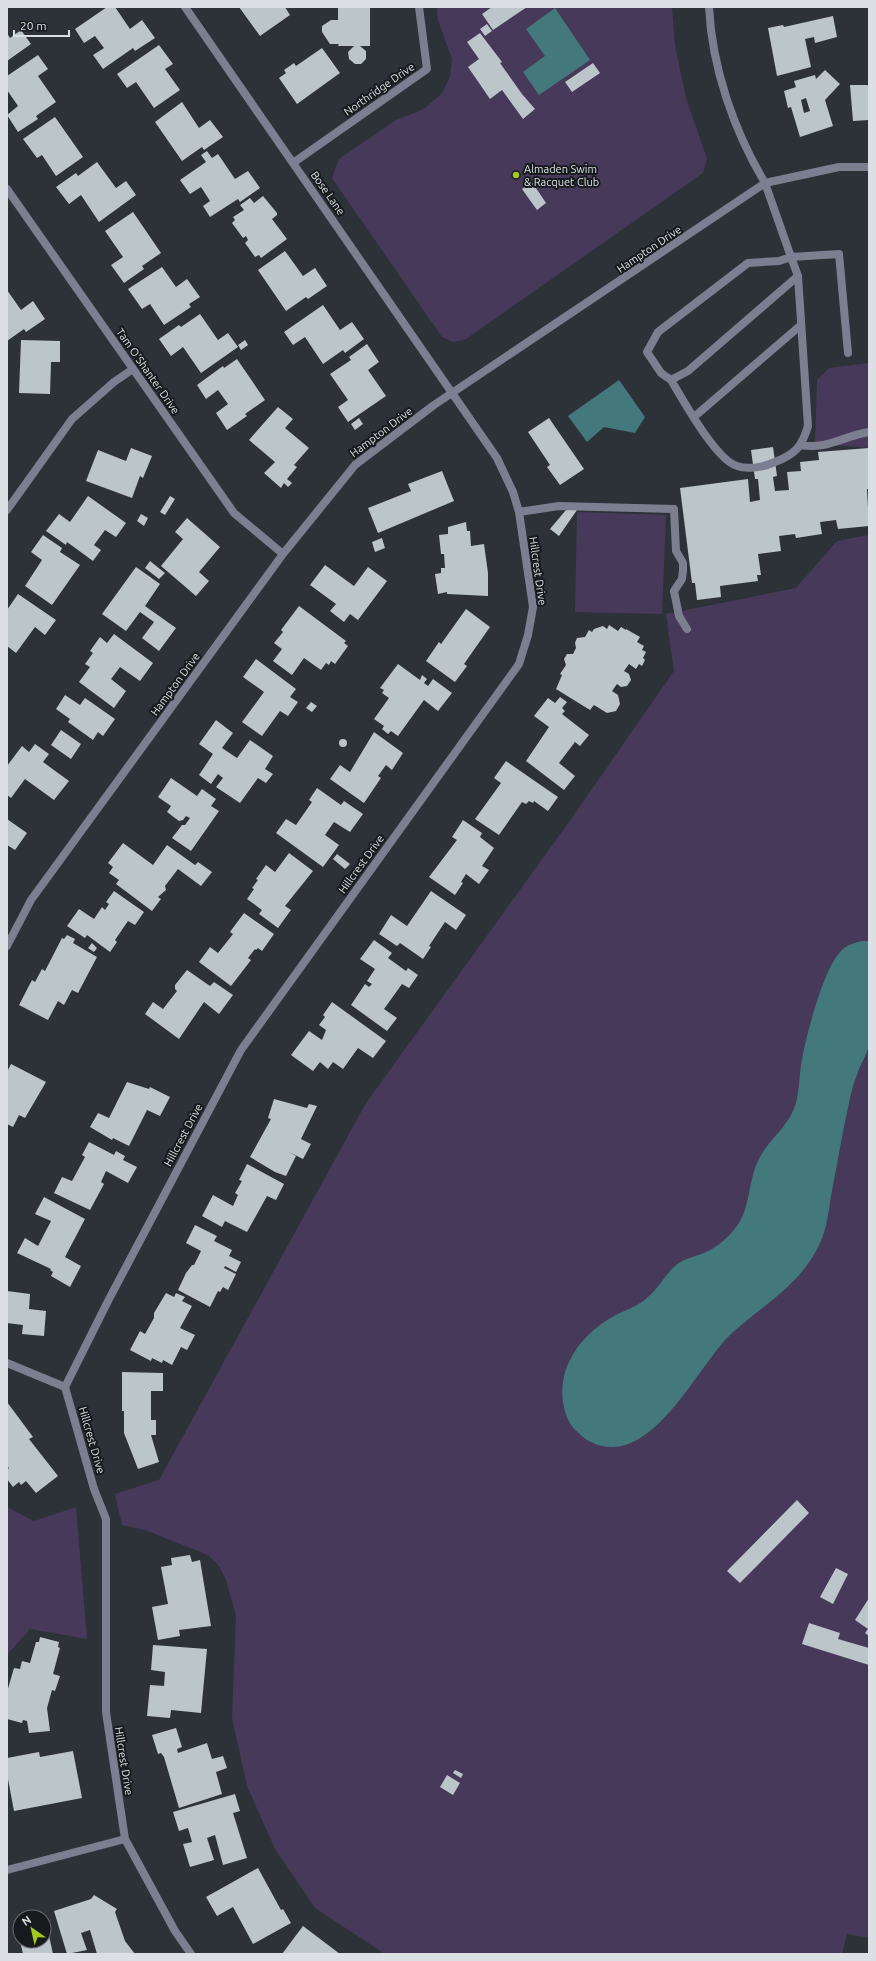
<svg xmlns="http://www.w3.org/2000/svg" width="876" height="1961" font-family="Ubuntu,sans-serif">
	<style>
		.green { fill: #46395a }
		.water { fill: #43797c }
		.building { fill: #bbc5ca; fill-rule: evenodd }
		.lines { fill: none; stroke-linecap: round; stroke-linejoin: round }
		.service { stroke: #7c7f90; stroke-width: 8 }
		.minor { stroke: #7c7f90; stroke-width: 8 }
		.poi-dot { fill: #a5c823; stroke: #171a1d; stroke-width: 1.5 }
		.labels { text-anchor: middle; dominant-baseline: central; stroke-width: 4; stroke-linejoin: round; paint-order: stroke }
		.street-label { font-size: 11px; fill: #dce0e4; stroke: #171a1d }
		.poi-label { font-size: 11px; fill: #dce0e4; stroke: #171a1d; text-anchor: start }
	</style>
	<rect width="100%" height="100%" fill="#2d3238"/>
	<path class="green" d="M 437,7 L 672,7 L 675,45 L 686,98 L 707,159 L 703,173 L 466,339 L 453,342 L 442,337 L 332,178 L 339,159 L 396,120 L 424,109 L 442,93 L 450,77 L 452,59 L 438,20 Z
		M 869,363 L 869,448 L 815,443 L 817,380 L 829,368 Z
		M 577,512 L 666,515 L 662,614 L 575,612 Z
		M 869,535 L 869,1938 L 847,1934 L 842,1954 L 385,1954 L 315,1908 L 275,1849 L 247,1786 L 232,1718 L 236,1616 L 226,1580 L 219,1566 L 208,1555 L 145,1530 L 122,1525 L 115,1494 L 159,1480 L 366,1103 L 569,822 L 674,671 L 666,614 L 796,588 L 837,541 Z
		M 7,1507 L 34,1521 L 76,1507 L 87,1639 L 30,1629 L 7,1655 Z"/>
	<path class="water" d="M 555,8 L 590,60 L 539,95 L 523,72 L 545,56 L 526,29 Z
		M 619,380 L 645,417 L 635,433 L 604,427 L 587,442 L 568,416 Z
		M 862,941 L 869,941 C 869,975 871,1009 869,1043 C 868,1053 861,1063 858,1072 C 854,1082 851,1092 849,1103 C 842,1134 837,1165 831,1196 C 828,1216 826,1234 816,1251 C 796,1288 760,1307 730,1335 C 698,1366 656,1458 602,1446 C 589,1443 579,1435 571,1425 C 560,1407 560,1382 568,1364 C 578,1342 595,1326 616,1315 C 628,1309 640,1305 649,1296 C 661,1286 666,1272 679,1263 C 688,1257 698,1256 708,1251 C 717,1247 726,1239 733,1231 C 751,1212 747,1184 758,1161 C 765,1145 779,1134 788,1120 C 801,1101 798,1081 802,1059 C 807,1033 823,971 840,952 C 846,945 854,943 862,941 Z"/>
	<path class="building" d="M 107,7 L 115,7 L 130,29 L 142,20 L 155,38 L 135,51 L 133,48 L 103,69 L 93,55 L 104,48 L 95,36 L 84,43 L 75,29 Z
		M 239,7 L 285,7 L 290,15 L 260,36 Z
		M 338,7 L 370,7 L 370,46 L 360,46 L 366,51 L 366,59 L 361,64 L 355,64 L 349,59 L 348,52 L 354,46 L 338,46 L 339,44 L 330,44 L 322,32 L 322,26 L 331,20 L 338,20 Z
		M 492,7 L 527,7 L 493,30 L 482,14 Z
		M 833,16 L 837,37 L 815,43 L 814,37 L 805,39 L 811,67 L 777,76 L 768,28 L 783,25 L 784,27 Z
		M 487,24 L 492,31 L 485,36 L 480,29 Z
		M 21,30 L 31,44 L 7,61 L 7,33 L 10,38 Z
		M 480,33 L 502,62 L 500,63 L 522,94 L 535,109 L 523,119 L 502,90 L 490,99 L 468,67 L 479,59 L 467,42 Z
		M 159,45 L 173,64 L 165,69 L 180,90 L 154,108 L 136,82 L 127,88 L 117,74 Z
		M 322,48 L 340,73 L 297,104 L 279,78 L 286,73 L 284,70 L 294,63 L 296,66 Z
		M 38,55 L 48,69 L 38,76 L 56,102 L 36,116 L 38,119 L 18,132 L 7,115 L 18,106 L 7,90 L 7,76 Z
		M 593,63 L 600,73 L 572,92 L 565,82 Z
		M 825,70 L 840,84 L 825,100 L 833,126 L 800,137 L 791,107 L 788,108 L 784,91 L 796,87 L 794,81 L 815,75 L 816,79 ZM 806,98 L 810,111 L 804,113 L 801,100 Z
		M 850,85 L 867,85 L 869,86 L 869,120 L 853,121 Z
		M 182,102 L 199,128 L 210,120 L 223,137 L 204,150 L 202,147 L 182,161 L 155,122 Z
		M 55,117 L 83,157 L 56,176 L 42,155 L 37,158 L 23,139 Z
		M 207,151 L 212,158 L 218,154 L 235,179 L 248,171 L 260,188 L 240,202 L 238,199 L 210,217 L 203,206 L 210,201 L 201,187 L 190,194 L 180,180 L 206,162 L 201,155 Z
		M 97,162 L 116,188 L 126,181 L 136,195 L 99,222 L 81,195 L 69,204 L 56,187 L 76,173 L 78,176 Z
		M 532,182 L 546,203 L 537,210 L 522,189 Z
		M 263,196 L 277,213 L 277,215 L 272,219 L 287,239 L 261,258 L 259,255 L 255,257 L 245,243 L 248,240 L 246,236 L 243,238 L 232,223 L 235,220 L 233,217 L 244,210 L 240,205 L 250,198 L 254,203 Z
		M 133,212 L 161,253 L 142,266 L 144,269 L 124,283 L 111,265 L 123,257 L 105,231 Z
		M 285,251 L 303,276 L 315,268 L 327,286 L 308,299 L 306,297 L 286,311 L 258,270 Z
		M 162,267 L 176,287 L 187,279 L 200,297 L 189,304 L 191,307 L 164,325 L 150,304 L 142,309 L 128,289 Z
		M 7,290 L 21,310 L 33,301 L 45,319 L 26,332 L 24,329 L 7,341 Z
		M 323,305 L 340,330 L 352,322 L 364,339 L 345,353 L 343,350 L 323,364 L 305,337 L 293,345 L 284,332 Z
		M 200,314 L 218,340 L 228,333 L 238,347 L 201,373 L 183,347 L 171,356 L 159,339 L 179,325 L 181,327 Z
		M 21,340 L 60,341 L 60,362 L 51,362 L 50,394 L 19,393 Z
		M 245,340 L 248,345 L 241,350 L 238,345 Z
		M 367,344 L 379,362 L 368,370 L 386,396 L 348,422 L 338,407 L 348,400 L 330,374 L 351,360 L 349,357 Z
		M 237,359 L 265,400 L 245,414 L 247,416 L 227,430 L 216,413 L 228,404 L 218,390 L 206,399 L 197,385 L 223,366 L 224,368 Z
		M 278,407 L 293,419 L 285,428 L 309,448 L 294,465 L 297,467 L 287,479 L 292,483 L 288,487 L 284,483 L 281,488 L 264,473 L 275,462 L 249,440 Z
		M 359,418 L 363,424 L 355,430 L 351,424 Z
		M 549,418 L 584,469 L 560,485 L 547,467 L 550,465 L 528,432 Z
		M 773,447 L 777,476 L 773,477 L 775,491 L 789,490 L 787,472 L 801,471 L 800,462 L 819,460 L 818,452 L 869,448 L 869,489 L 867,489 L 869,526 L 838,529 L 836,520 L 820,522 L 822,534 L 796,538 L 795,534 L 779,536 L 781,551 L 758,554 L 761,575 L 757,575 L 758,581 L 720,586 L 721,597 L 697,600 L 695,583 L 692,583 L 680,488 L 748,479 L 750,502 L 760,500 L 758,479 L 755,479 L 751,450 Z
		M 131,448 L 152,456 L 143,478 L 140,476 L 132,498 L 86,481 L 98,450 L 126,461 Z
		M 442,471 L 454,501 L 378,533 L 368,508 L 411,491 L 408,484 Z
		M 88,496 L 126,523 L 116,537 L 105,530 L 94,545 L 101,550 L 93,561 L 67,542 L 66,545 L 46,531 L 59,514 L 70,522 Z
		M 170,496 L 175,499 L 165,515 L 160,512 Z
		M 566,510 L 577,510 L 559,536 L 550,529 Z
		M 141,514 L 148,518 L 144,526 L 137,521 Z
		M 187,518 L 220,547 L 199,572 L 209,581 L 196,596 L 161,566 L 183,539 L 175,532 Z
		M 466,522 L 467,531 L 470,531 L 471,546 L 484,544 L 488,573 L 488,596 L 447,594 L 447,592 L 438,594 L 435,574 L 441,573 L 441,568 L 445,568 L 444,554 L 441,554 L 439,535 L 448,534 L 448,527 Z
		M 43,535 L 62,548 L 60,552 L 80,565 L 52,605 L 25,586 L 42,560 L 31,552 Z
		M 382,538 L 385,548 L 375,552 L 372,542 Z
		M 150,561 L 165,573 L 159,579 L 145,568 Z
		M 325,565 L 354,586 L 368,567 L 387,581 L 358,620 L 350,614 L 344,622 L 330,611 L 336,604 L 310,585 Z
		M 136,567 L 160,584 L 145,606 L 176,628 L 159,651 L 142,638 L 154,622 L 140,612 L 126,631 L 102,614 Z
		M 18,594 L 56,620 L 45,635 L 35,627 L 16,653 L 7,646 L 7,610 Z
		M 299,606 L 346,641 L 344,643 L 348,646 L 335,664 L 331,661 L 329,665 L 326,663 L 321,670 L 304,658 L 292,675 L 273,661 L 282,649 L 274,643 L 283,632 L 281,630 Z
		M 466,609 L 490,627 L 464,664 L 467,666 L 455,682 L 426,661 L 439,642 L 441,644 Z
		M 609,625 L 618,631 L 621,627 L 626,630 L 626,629 L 640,637 L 637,642 L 644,646 L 642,650 L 646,652 L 643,658 L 645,660 L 642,666 L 639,664 L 636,669 L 629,664 L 624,671 L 629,674 L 631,680 L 627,686 L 621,687 L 617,684 L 612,691 L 618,695 L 620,704 L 616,711 L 607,713 L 594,705 L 590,710 L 556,689 L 562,675 L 560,674 L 566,665 L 564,659 L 567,654 L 573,654 L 576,648 L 575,643 L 577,638 L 585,637 L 589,630 L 592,632 L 594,629 L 603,626 L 607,629 Z
		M 114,634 L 153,663 L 140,681 L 120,667 L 111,679 L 126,691 L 114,708 L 79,682 L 90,667 L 85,664 L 93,653 L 90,651 L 100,637 L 107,643 Z
		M 256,659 L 296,689 L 290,697 L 298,702 L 288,716 L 280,711 L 262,736 L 242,722 L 264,692 L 243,677 Z
		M 398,664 L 420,680 L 422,675 L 427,679 L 424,683 L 428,686 L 433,679 L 452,693 L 438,711 L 424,700 L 398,736 L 391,731 L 388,734 L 382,729 L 384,726 L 374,719 L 389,698 L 382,693 L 384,690 L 380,688 Z
		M 65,695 L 80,705 L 85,698 L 115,719 L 103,736 L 98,732 L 93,740 L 68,722 L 70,719 L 56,709 Z
		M 560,697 L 567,702 L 562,708 L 565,711 L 562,714 L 589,735 L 580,746 L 575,742 L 559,763 L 575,776 L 564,790 L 526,761 L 549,727 L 534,716 L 548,698 L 555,703 Z
		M 311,702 L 317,706 L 312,712 L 306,708 Z
		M 216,720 L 233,733 L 222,748 L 237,758 L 250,740 L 273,756 L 265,769 L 273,774 L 266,783 L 258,778 L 240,803 L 216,787 L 223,778 L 218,774 L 211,784 L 199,775 L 213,754 L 199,744 Z
		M 61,730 L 81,744 L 71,759 L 51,745 Z
		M 374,732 L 403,753 L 392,770 L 386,765 L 378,776 L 381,778 L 364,803 L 330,779 L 340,765 L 350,772 Z
		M339 743a4 4 0 1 1 8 0a4 4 0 1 1-8 0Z
		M 35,744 L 49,754 L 43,762 L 69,781 L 54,800 L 25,779 L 11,798 L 7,795 L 7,766 L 22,746 L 29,752 Z
		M 506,761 L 558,797 L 548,811 L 534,801 L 533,803 L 529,801 L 526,804 L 522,802 L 499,835 L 475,819 L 501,783 L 494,778 Z
		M 171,778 L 197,796 L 202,789 L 216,799 L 211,806 L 219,811 L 191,851 L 172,838 L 182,825 L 185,825 L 190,818 L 186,816 L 183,820 L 179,821 L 167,812 L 171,806 L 158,797 Z
		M 317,788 L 341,805 L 344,801 L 363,814 L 350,832 L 334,822 L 325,835 L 339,845 L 323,867 L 276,833 L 286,819 L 296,825 L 312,802 L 309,800 Z
		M 7,819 L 27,833 L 15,850 L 7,845 Z
		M 463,820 L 482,833 L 480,837 L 494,848 L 482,866 L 489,870 L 479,884 L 466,874 L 461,882 L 463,883 L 455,895 L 429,877 L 457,840 L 452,837 Z
		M 123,843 L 153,865 L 167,845 L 195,865 L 198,862 L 212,872 L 201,886 L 178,869 L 165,886 L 166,890 L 158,897 L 161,899 L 152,911 L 116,884 L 119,880 L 109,873 L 113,867 L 108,863 Z
		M 289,853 L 313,871 L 285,906 L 291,910 L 278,928 L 259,914 L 262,910 L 247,899 L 254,889 L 252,888 L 258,880 L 256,879 L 266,865 L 275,872 Z
		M 337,854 L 350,864 L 345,869 L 333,859 Z
		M 114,891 L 144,912 L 135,925 L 128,921 L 115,940 L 117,942 L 110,952 L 87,935 L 85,938 L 67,926 L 79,909 L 94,919 L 102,907 L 105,910 L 109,904 L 106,902 Z
		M 431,891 L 466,915 L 456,930 L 445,922 L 429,946 L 431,947 L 423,959 L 400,943 L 397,946 L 379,934 L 391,915 L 407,926 Z
		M 244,913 L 274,934 L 262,951 L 258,948 L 256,950 L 255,949 L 248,958 L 251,960 L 231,986 L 199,962 L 210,947 L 218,953 L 233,934 L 230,932 Z
		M 67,935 L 75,939 L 73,943 L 97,957 L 78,993 L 72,990 L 64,1005 L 58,1001 L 48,1020 L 19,1005 L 32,980 L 35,982 L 42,969 L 45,971 L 62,938 L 64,939 Z
		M 374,940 L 392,953 L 388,958 L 406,971 L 408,968 L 418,975 L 409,988 L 402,984 L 384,1009 L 397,1018 L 387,1031 L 351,1005 L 365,984 L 369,987 L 372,984 L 367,981 L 375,969 L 360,959 Z
		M 92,943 L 97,948 L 94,952 L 88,948 Z
		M 187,970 L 210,986 L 214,982 L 233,995 L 219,1014 L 204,1002 L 179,1039 L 145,1014 L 153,1002 L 163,1009 L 177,991 L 175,989 L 175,985 Z
		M 332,1002 L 386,1041 L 373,1058 L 358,1048 L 343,1069 L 333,1062 L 328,1069 L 320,1062 L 313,1071 L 291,1055 L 309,1031 L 322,1040 L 326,1030 L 319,1025 L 325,1017 L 323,1015 Z
		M 11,1064 L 46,1082 L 25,1118 L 19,1115 L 13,1127 L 7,1124 L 7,1072 Z
		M 127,1082 L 149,1089 L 150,1087 L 170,1097 L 160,1116 L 147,1110 L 129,1146 L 113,1138 L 112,1140 L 90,1127 L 98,1113 L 109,1118 Z
		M 274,1099 L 307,1108 L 309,1104 L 317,1106 L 301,1139 L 311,1144 L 303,1159 L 289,1152 L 296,1156 L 286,1176 L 275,1172 L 250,1157 L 271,1119 L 268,1118 Z
		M 89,1142 L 114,1155 L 116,1151 L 125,1156 L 123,1160 L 137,1167 L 128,1183 L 106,1171 L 101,1182 L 104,1184 L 90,1210 L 54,1193 L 62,1177 L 72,1181 L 85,1157 L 82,1155 Z
		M 247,1164 L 284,1184 L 276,1200 L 267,1196 L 247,1232 L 225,1221 L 222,1227 L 202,1216 L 213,1195 L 233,1206 L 238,1195 L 235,1193 L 242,1181 L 239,1180 Z
		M 44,1197 L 85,1219 L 65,1257 L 81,1266 L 70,1287 L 51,1276 L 53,1272 L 50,1270 L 51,1269 L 17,1253 L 25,1238 L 38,1246 L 51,1221 L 35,1214 Z
		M 195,1225 L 217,1236 L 214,1241 L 232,1250 L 229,1256 L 241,1262 L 236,1272 L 225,1266 L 224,1268 L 236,1274 L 228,1290 L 223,1287 L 220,1292 L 218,1291 L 210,1307 L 178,1290 L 186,1273 L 192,1265 L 194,1265 L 201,1251 L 186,1243 Z
		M 7,1291 L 30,1294 L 29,1309 L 46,1311 L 44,1336 L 22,1334 L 23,1325 L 7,1323 Z
		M 166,1293 L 174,1297 L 176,1293 L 185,1297 L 182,1301 L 192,1306 L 180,1328 L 195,1335 L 187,1350 L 181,1347 L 172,1365 L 163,1360 L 162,1363 L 152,1358 L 151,1361 L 130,1350 L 140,1331 L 145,1334 L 154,1318 L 154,1313 Z
		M 122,1372 L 163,1373 L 163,1391 L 151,1391 L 151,1420 L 156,1420 L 156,1435 L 151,1435 L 159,1462 L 138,1469 L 124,1433 L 124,1411 L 122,1411 Z
		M 7,1402 L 33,1437 L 29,1439 L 58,1476 L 36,1493 L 26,1481 L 21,1485 L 19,1482 L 13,1487 L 7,1479 L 7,1470 L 9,1468 L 7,1466 Z
		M 797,1500 L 809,1513 L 740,1583 L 727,1571 Z
		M 190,1555 L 192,1562 L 200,1560 L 211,1626 L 179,1630 L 180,1636 L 158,1640 L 152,1607 L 168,1604 L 161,1567 L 172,1565 L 171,1558 Z
		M 836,1568 L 848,1574 L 833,1604 L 820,1597 Z
		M 869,1598 L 869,1636 L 865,1633 L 868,1629 L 855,1620 Z
		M 809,1623 L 840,1633 L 838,1639 L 869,1648 L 869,1665 L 802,1644 Z
		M 40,1637 L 59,1642 L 58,1647 L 60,1648 L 53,1674 L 60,1676 L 55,1691 L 52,1690 L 47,1708 L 50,1731 L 29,1733 L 27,1721 L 23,1720 L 22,1723 L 7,1719 L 7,1692 L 14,1668 L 20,1669 L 22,1661 L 30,1663 L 36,1642 L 39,1642 Z
		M 153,1645 L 207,1649 L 201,1713 L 171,1710 L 170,1718 L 147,1716 L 150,1685 L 164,1686 L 165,1672 L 151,1670 Z
		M 176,1728 L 182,1747 L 177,1749 L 178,1753 L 207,1743 L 212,1759 L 223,1756 L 227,1768 L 216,1772 L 222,1794 L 179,1808 L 164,1757 L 161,1753 L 158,1754 L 152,1735 Z
		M 73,1751 L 82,1798 L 14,1811 L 7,1774 L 7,1758 L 39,1752 L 40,1757 Z
		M 455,1770 L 463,1774 L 461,1778 L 453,1773 Z
		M 447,1775 L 460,1783 L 453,1795 L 440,1787 Z
		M 235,1794 L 240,1811 L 233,1813 L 247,1858 L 223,1865 L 215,1835 L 207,1838 L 214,1860 L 190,1867 L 183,1844 L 192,1842 L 188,1828 L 179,1831 L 173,1812 Z
		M 258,1868 L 281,1910 L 283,1909 L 291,1923 L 253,1944 L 233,1907 L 217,1916 L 206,1897 Z
		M 94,1895 L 117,1909 L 115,1912 L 125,1941 L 135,1954 L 97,1954 L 90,1930 L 81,1933 L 87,1950 L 67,1954 L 54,1911 L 91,1899 Z
		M 46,1922 L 53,1954 L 23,1954 L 20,1941 L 44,1941 L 44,1923 Z
		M 303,1926 L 340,1954 L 282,1954 Z"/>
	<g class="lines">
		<path class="service" d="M 765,183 L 791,257 L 839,254 L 848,353
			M 671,380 C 683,400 716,460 737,466 C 748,470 764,467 775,462 C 796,454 802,446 808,426 L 798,276 L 791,257 L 779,261 L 748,263 L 658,332 L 647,352 L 661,373 L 671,380 L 688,371 L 798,276
			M 694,417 L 801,325
			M 800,445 C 827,450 843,436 869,432
			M 519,512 L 559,506 L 674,509 L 676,551 L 683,563 L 683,570 L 682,579 L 674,591 L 679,616 L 687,629"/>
		<path class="minor" d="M 185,7 L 497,458 L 513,492 L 519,512 L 533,607 L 528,635 L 519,664 L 241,1050 L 108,1301 L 65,1387 L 94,1489 L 106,1519 L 106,1712 L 125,1839 L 175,1931 L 191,1954
			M 709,7 C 712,68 734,131 765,183
			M 293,163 L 427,69 L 419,7
			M 7,189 L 234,513 L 283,554
			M 7,510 L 72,419 L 114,382 L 133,369
			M 7,946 L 31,900 L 283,554 L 355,465 L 434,405 L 765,183 L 839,167 L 869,167
			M 7,1363 L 65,1387
			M 7,1870 L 125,1839"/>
	</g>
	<circle class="poi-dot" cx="516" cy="175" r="4"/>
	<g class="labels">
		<g class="street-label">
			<text transform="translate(379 89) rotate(-35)">Northridge Drive</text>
			<text transform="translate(328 193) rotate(55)">Bose Lane</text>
			<text transform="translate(649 249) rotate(-34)">Hampton Drive</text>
			<text transform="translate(148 371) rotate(55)">Tam O'Shanter Drive</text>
			<text transform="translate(381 432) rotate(-37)">Hampton Drive</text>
			<text transform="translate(538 571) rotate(82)">Hillcrest Drive</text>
			<text transform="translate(175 684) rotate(-54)">Hampton Drive</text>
			<text transform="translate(361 864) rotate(-54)">Hillcrest Drive</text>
			<text transform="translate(183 1135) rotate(-62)">Hillcrest Drive</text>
			<text transform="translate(92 1440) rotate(74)">Hillcrest Drive</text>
			<text transform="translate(124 1761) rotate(81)">Hillcrest Drive</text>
		</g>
		<g class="poi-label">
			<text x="524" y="169">Almaden Swim<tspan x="524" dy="13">&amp; Racquet Club</tspan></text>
		</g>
	</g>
	<rect width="876" height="1961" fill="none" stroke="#dce0e4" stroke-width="16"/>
	<g transform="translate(32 1929) rotate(326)"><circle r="19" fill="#171a1d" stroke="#66696d"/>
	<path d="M0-3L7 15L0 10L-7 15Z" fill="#a5c823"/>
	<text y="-6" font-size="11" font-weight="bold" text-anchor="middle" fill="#dce0e4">N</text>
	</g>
	<path d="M14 30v6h55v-6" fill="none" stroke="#dce0e4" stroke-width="2"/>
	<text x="20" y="30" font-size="12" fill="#dce0e4" stroke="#171a1d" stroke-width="3" paint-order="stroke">20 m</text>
</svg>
